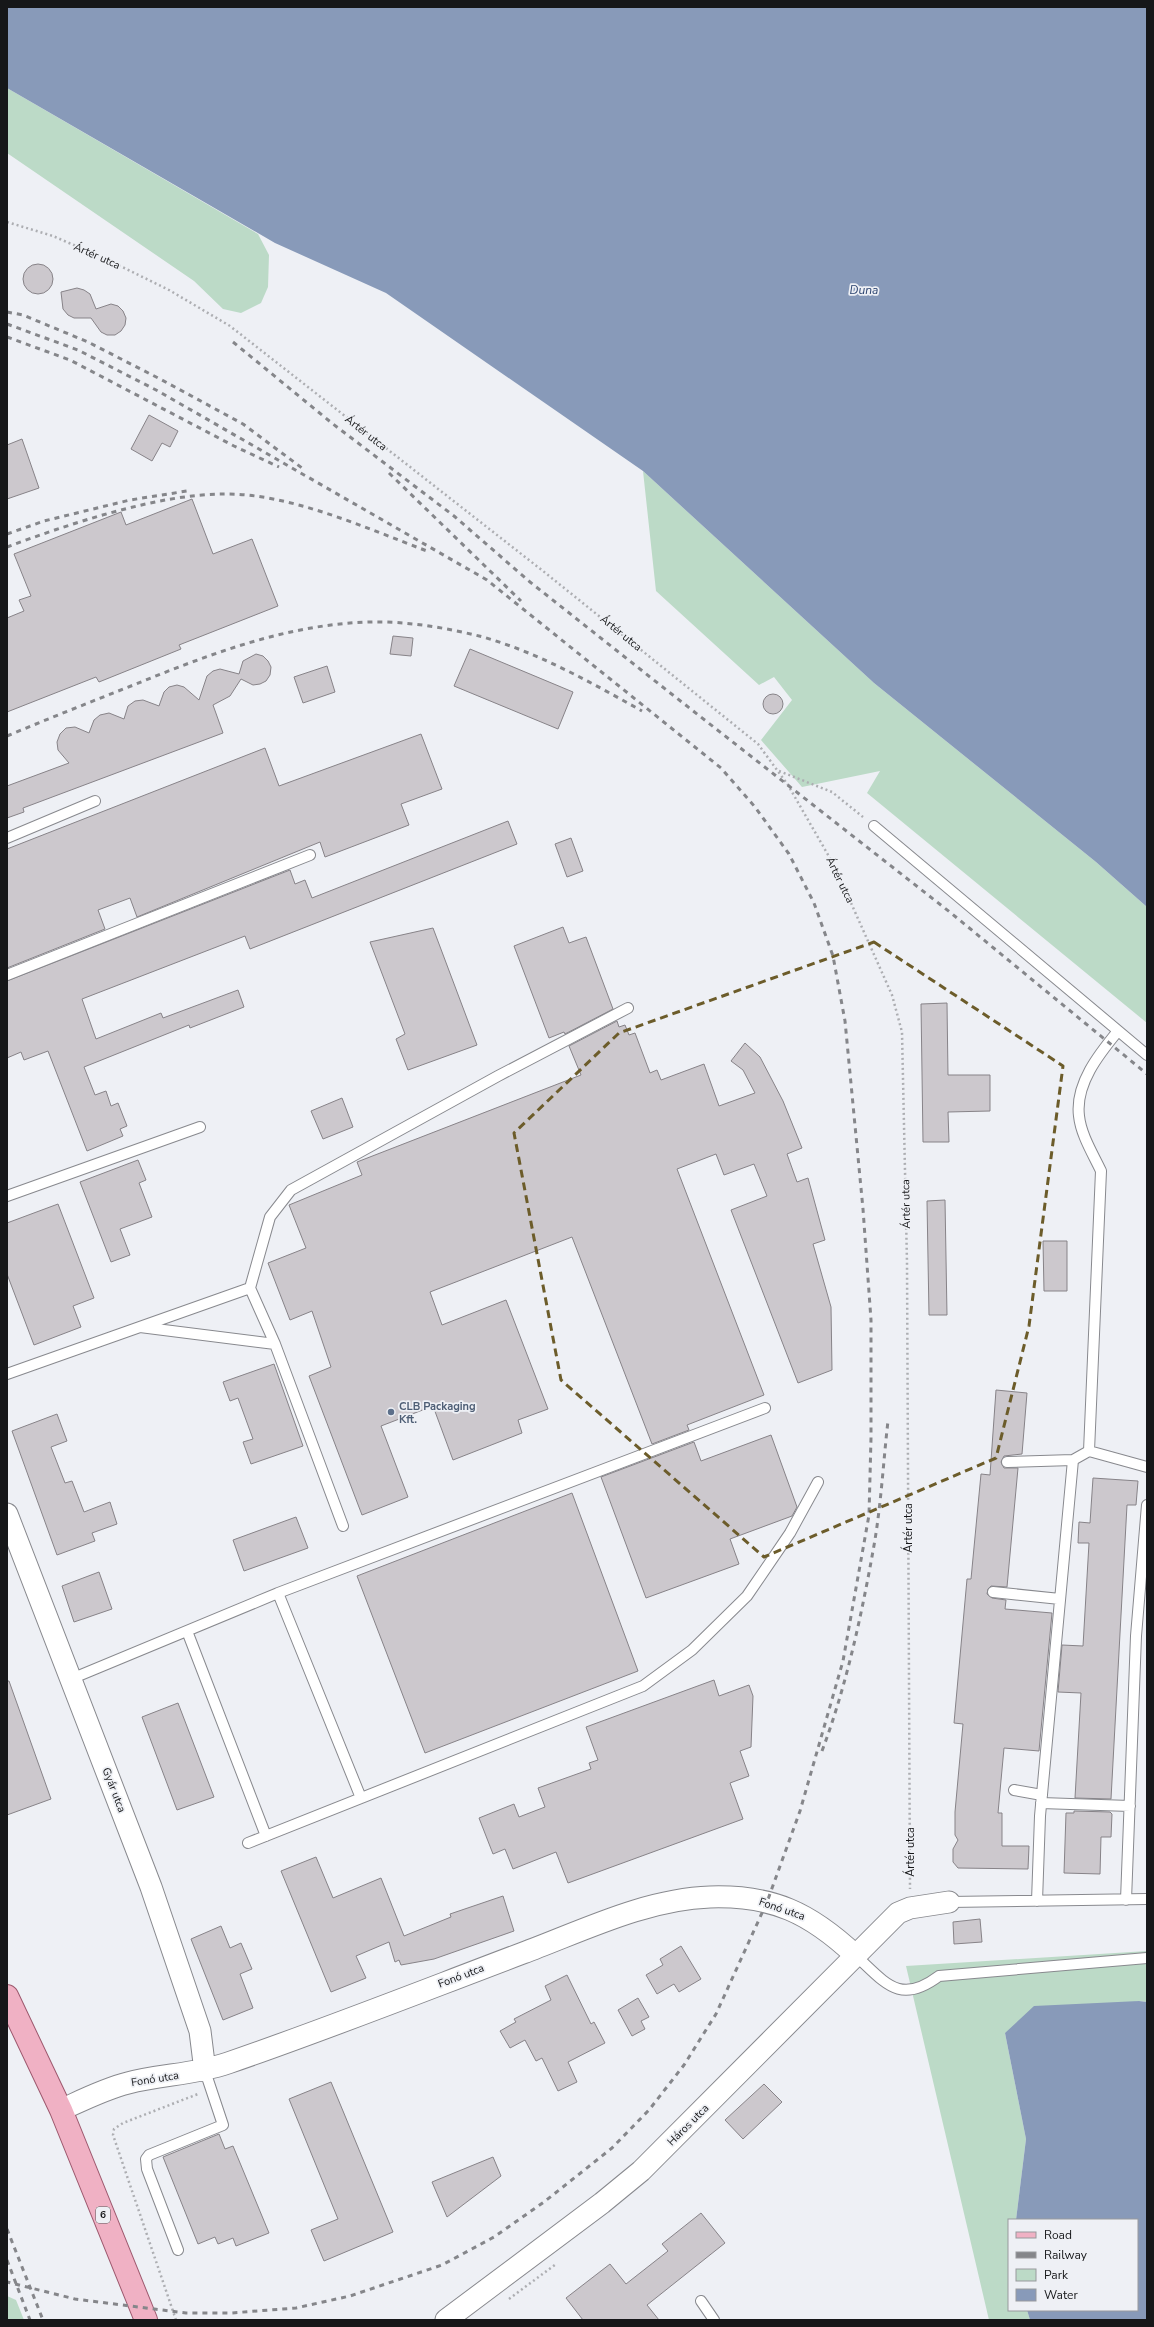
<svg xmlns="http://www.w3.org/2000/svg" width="1154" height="2327" font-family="'Nunito Sans',sans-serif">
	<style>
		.green { fill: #bcdac7 }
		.water { fill: #889ab9 }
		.building { fill: #ccc8cd; stroke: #878388 }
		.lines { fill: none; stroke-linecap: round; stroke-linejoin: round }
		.lane-casing { stroke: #88898e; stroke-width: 12 }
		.street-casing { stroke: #88898e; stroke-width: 23 }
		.primary-casing { stroke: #9d596e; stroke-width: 24 }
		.path { stroke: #adaeb2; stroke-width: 2.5; stroke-dasharray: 2 3; stroke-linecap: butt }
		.lane { stroke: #fff; stroke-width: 10 }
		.street { stroke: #fff; stroke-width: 21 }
		.primary { stroke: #f0b1c4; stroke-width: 22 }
		.rail { stroke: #85868a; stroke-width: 3; stroke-dasharray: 5 5; stroke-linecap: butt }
		.marked { fill: none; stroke: #6c5c2a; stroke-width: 3; stroke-dasharray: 8 5; stroke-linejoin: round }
		.service-dot { fill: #5c6f8a; stroke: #eef0f5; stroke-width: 1.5 }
		.labels { text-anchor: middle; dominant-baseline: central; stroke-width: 3.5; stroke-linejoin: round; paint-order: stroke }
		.shield { fill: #eef0f5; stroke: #57585b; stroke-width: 1 }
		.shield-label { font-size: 10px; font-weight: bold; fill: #161719 }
		.street-label { font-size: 11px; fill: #161719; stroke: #eef0f5 }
		.service-label { font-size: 11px; font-weight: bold; fill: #4e5e75; stroke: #eef0f5; text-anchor: start }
		.water-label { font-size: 12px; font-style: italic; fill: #2c4470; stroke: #eef0f5 }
	</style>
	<rect width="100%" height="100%" fill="#eef0f5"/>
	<path class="green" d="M 7,88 L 258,234 L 269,255 L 268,287 L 261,303 L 241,313 L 223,309 L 194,281 L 7,153 Z
		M 643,471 L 874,683 L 1096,862 L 1147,907 L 1147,1023 L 867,793 L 880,771 L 802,787 L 761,740 L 792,700 L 774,677 L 759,685 L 656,591 Z
		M 1147,1951 L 1147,2002 L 1139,2001 L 1005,2033 L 1026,2139 L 1016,2220 L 1009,2220 L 1009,2310 L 1027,2310 L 1030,2320 L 989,2320 L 906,1966 Z
		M 7,2296 L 16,2300 L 24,2320 L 7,2320 Z"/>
	<path class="water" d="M 7,7 L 1147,7 L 1147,907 L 1096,862 L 874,683 L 643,471 L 386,293 L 275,243 L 7,88 Z
		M 1139,2001 L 1147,2002 L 1147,2320 L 1030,2320 L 1027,2310 L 1137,2310 L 1137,2220 L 1016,2220 L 1026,2139 L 1005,2033 L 1034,2006 Z"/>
	<path class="building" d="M23 279a15 15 0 1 1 30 0a15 15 0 1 1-30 0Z
		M 77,288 L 84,290 L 90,294 L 96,309 L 111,304 L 118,306 L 123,311 L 126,318 L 125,325 L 121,331 L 115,335 L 107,335 L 101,332 L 91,318 L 74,318 L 68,315 L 63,309 L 61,292 Z
		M 149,415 L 178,431 L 170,447 L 162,443 L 152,461 L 131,449 Z
		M 22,439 L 39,488 L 7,499 L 7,445 Z
		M 192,499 L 213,554 L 252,539 L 278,606 L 179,645 L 181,649 L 99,682 L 96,677 L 7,712 L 7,618 L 24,611 L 19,600 L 31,596 L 14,554 L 121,512 L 126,525 Z
		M 393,636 L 413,638 L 411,656 L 390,654 Z
		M 470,649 L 573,692 L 558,729 L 454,686 Z
		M 256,654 L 263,656 L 268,661 L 271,667 L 270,675 L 266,681 L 260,684 L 253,685 L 241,679 L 230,696 L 213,705 L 223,733 L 23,808 L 24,812 L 7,818 L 7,786 L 69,763 L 58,750 L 57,742 L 60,734 L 66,728 L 75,727 L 89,733 L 94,720 L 100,715 L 109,713 L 124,719 L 128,706 L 135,701 L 143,700 L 159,706 L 164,692 L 169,687 L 177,685 L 184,687 L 199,700 L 207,676 L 213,671 L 220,669 L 239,674 L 243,661 Z
		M 327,666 L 335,692 L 303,703 L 294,677 Z
		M763 704a10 10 0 1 1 20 0a10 10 0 1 1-20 0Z
		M 421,734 L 442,789 L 401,804 L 409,825 L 325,857 L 320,842 L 137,917 L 130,898 L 98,910 L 105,929 L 7,968 L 7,849 L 265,748 L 279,786 Z
		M 508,821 L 517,844 L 250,949 L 245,936 L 82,999 L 96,1039 L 161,1013 L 163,1018 L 238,990 L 244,1007 L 190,1028 L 189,1025 L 84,1067 L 95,1095 L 106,1091 L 111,1106 L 118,1103 L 127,1126 L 120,1129 L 123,1136 L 87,1151 L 48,1051 L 24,1060 L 21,1052 L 7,1058 L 7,981 L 290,870 L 295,884 L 305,880 L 312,898 Z
		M 571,838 L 583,871 L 567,877 L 555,844 Z
		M 563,927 L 569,943 L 586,937 L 613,1009 L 565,1034 L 564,1032 L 549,1038 L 514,946 Z
		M 433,928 L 477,1045 L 408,1070 L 396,1039 L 405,1034 L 370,942 Z
		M 947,1003 L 948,1075 L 990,1075 L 990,1111 L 948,1112 L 949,1142 L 923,1142 L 921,1004 Z
		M 617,1021 L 619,1027 L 625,1025 L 629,1035 L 635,1033 L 650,1073 L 657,1070 L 661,1080 L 704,1064 L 719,1106 L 755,1093 L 743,1070 L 731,1061 L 745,1043 L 760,1057 L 783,1101 L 802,1148 L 787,1154 L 797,1182 L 808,1178 L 825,1240 L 813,1244 L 831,1307 L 832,1370 L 798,1383 L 731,1210 L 767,1196 L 754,1164 L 724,1175 L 716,1154 L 677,1169 L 764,1395 L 687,1425 L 689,1430 L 652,1444 L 572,1237 L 430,1292 L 442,1325 L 506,1300 L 548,1409 L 518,1420 L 522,1433 L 453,1460 L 433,1406 L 381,1426 L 408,1497 L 362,1515 L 309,1376 L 331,1367 L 312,1311 L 290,1320 L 268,1263 L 306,1248 L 289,1205 L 362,1175 L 357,1162 L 581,1075 L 569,1046 Z
		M 342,1098 L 353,1127 L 323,1139 L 311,1111 Z
		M 138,1160 L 146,1180 L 139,1183 L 152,1217 L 120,1229 L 130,1255 L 111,1262 L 80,1182 Z
		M 945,1200 L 947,1315 L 929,1315 L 927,1201 Z
		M 58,1204 L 94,1298 L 73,1306 L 81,1327 L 34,1345 L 7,1274 L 7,1223 Z
		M 1043,1241 L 1067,1241 L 1067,1291 L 1044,1291 Z
		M 274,1364 L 303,1446 L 251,1464 L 243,1442 L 253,1439 L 238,1398 L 230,1401 L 223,1382 Z
		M 996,1390 L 1027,1393 L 1022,1454 L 1004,1456 L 1001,1462 L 1004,1468 L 1018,1468 L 1007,1587 L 991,1586 L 988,1589 L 987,1594 L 992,1598 L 1006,1600 L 1005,1609 L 1052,1613 L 1039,1751 L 1004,1748 L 998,1813 L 1002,1813 L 1002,1846 L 1029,1846 L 1028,1869 L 958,1868 L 953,1862 L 953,1849 L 958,1840 L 955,1835 L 955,1812 L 963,1724 L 954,1723 L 967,1579 L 971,1579 L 981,1474 L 990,1475 Z
		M 57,1414 L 67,1441 L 51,1447 L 65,1483 L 72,1481 L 84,1512 L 110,1502 L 117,1524 L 92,1533 L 95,1541 L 57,1555 L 12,1431 Z
		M 771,1435 L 797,1507 L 792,1516 L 730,1539 L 739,1564 L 646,1598 L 601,1477 L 694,1442 L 701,1461 Z
		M 1093,1478 L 1138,1481 L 1136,1505 L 1127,1505 L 1111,1799 L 1075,1798 L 1081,1693 L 1058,1692 L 1062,1645 L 1083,1646 L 1089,1543 L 1078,1543 L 1079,1522 L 1090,1523 Z
		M 572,1493 L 638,1671 L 425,1753 L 357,1576 Z
		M 296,1517 L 308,1548 L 244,1571 L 233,1540 Z
		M 99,1572 L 112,1609 L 74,1622 L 62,1586 Z
		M 714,1680 L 719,1696 L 749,1685 L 753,1696 L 751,1747 L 740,1751 L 749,1776 L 730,1783 L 743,1819 L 568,1883 L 556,1852 L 513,1869 L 505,1849 L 493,1854 L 479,1818 L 514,1804 L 519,1817 L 545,1807 L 538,1788 L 591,1769 L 589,1763 L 598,1760 L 586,1727 Z
		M 7,1681 L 9,1681 L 51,1799 L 7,1815 Z
		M 178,1703 L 214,1797 L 177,1810 L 142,1717 Z
		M 1074,1811 L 1110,1812 L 1112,1814 L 1111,1837 L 1101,1837 L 1100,1874 L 1064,1873 L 1066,1813 L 1074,1813 Z
		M 316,1857 L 333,1898 L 381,1878 L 404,1936 L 451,1917 L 450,1914 L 503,1896 L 514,1931 L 434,1959 L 401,1965 L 399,1960 L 395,1962 L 389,1942 L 356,1956 L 366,1978 L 331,1992 L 281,1871 Z
		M 980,1919 L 982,1942 L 954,1944 L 953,1922 Z
		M 221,1926 L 230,1948 L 241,1943 L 252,1969 L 240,1974 L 253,2008 L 223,2020 L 191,1939 Z
		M 681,1946 L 701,1979 L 679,1992 L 674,1984 L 657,1994 L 646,1975 L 663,1965 L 660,1959 Z
		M 567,1975 L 591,2024 L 594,2022 L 605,2043 L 568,2062 L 577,2082 L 558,2091 L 542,2058 L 536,2061 L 525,2040 L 510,2048 L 500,2031 L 516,2022 L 514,2019 L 551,2000 L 545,1986 Z
		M 638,1998 L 649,2017 L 641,2021 L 645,2029 L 632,2036 L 618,2010 Z
		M 331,2082 L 393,2232 L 324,2261 L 311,2230 L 338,2219 L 289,2099 Z
		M 764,2084 L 782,2102 L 743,2139 L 725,2120 Z
		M 219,2134 L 225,2149 L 233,2146 L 269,2233 L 236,2246 L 233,2238 L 218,2244 L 215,2237 L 198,2244 L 163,2157 Z
		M 493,2157 L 501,2176 L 447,2217 L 432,2182 Z
		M 701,2213 L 725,2243 L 647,2305 L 659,2320 L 583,2320 L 566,2298 L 610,2264 L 626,2284 L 668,2251 L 662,2244 Z"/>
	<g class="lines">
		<defs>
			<path id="lane" d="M 874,826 L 1147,1055
				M 7,838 L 95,801
				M 7,975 L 310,855
				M 7,1196 L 200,1127
				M 250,1288 L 270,1217 L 291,1190 L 498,1076 L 628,1008
				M 140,1327 L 275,1344
				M 7,1374 L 250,1288 L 275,1344 L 343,1526
				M 1089,1451 L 1101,1171 C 1093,1154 1081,1135 1079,1116 C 1075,1084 1099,1054 1118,1031
				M 1007,1462 L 1073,1460
				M 993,1592 L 1060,1599
				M 278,1593 L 361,1798
				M 187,1631 L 266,1836
				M 71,1679 L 278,1593 L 765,1408
				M 1014,1790 L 1042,1795
				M 1041,1803 L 1130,1806
				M 248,1843 L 643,1686 L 692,1650 L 747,1596 L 790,1533 L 818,1482
				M 1126,1900 L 1136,1636 L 1147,1505
				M 1037,1901 L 1040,1816 L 1073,1460 L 1089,1451 L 1147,1467
				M 949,1902 L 1147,1899
				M 855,1955 C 885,1982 899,2006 939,1976 L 1147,1958
				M 178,2250 L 147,2169 L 146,2159 L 149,2155 L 223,2125 L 205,2071
				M 701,2301 L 714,2320"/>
			<path id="street" d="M 7,1514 L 151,1887 L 200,2031 L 205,2071
				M 61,2110 C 83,2100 104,2089 128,2083 C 161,2074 194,2075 228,2063 C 327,2029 425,1990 523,1953 C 582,1931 646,1899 710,1897 C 773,1895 810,1913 855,1955
				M 446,2320 L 602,2203 L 641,2171 L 898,1913 L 910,1908 L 949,1902"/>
			<path id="primary" d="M 7,1996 L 61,2110 L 146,2320"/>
		</defs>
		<use href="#lane" class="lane-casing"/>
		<use href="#street" class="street-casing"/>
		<use href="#primary" class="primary-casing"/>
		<path class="path" d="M 7,222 L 53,236 L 106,259 L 169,290 L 230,326 L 543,571 L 758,744 L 788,785 L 835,867 L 892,995 L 902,1032 L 907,1263 L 910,1889
			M 779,771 L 832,792 L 863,817
			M 509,2299 L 556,2264
			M 176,2320 L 113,2135 L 114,2129 L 123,2123 L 198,2094"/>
		<use href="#lane" class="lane"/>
		<use href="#street" class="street"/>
		<use href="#primary" class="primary"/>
		<path class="rail" d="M 7,312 L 23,315 L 88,342 L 162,380 L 243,424 L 302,468
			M 7,324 L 78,350 L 158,391 L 487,580 L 721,768 L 755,807 L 789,854 L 814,903 L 833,956 L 845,1021 L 863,1209 L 871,1320 L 871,1438 L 869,1515 L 843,1661 L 800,1811 L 767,1902 L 716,2014 L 684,2065 L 649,2110 L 612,2148 L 544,2202 L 494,2237 L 442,2265 L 350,2296 L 296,2308 L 231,2313 L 186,2313 L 75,2299 L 7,2282
			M 7,337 L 70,360 L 234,446 L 279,467
			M 233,342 L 333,424 L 454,516 L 530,582 L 669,692 L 951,913 L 1147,1074
			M 389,473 L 521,601
			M 7,534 L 44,521 L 130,500 L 187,491
			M 7,547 C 69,524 158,494 224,494 C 289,493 366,528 427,551
			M 7,736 C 50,718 93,701 136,684 C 210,654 288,624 370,622 C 407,621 448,628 483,637 C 539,653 592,683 642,711
			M 822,1751 C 846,1687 861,1618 873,1551 C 881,1508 883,1464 888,1421
			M 7,2229 L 43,2320
			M 7,2260 L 30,2320"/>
	</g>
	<path class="marked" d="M 874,942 L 1063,1066 L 1029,1326 L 996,1458 L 764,1557 L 561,1380 L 514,1133 L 619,1033 Z"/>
	<circle class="service-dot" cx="391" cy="1412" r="4"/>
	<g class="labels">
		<rect class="shield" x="96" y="2207" width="14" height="16" rx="3"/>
		<g class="shield-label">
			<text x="103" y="2215">6</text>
		</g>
		<g class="street-label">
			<text transform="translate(97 256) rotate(24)">Ártér utca</text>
			<text transform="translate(366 433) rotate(38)">Ártér utca</text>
			<text transform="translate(621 633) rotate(39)">Ártér utca</text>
			<text transform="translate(840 880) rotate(64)">Ártér utca</text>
			<text transform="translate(906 1204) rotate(-91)">Ártér utca</text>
			<text transform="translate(908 1528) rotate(-90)">Ártér utca</text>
			<text transform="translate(114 1790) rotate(69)">Gyár utca</text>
			<text transform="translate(910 1852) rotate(-90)">Ártér utca</text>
			<text transform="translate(782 1909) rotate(19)">Fonó utca</text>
			<text transform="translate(461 1976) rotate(-21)">Fonó utca</text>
			<text transform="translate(155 2079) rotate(-9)">Fonó utca</text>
			<text transform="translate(688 2125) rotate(-45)">Háros utca</text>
		</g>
		<g class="service-label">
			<text x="399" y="1406">CLB Packaging<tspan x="399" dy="13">Kft.</tspan></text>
		</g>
		<g class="water-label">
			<text x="864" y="290">Duna</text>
		</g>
	</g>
	<rect width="1154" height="2327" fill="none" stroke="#161719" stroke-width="16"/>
	<rect x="1008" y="2219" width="130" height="92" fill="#eef0f5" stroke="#98999d"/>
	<rect x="1016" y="2232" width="20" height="6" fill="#f0b1c4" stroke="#98999d"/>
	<text x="1044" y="2239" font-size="12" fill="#161719">Road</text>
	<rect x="1016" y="2252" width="20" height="6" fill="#85868a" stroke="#98999d"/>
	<text x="1044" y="2259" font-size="12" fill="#161719">Railway</text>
	<rect x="1016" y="2269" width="20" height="12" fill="#bcdac7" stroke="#98999d"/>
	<text x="1044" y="2279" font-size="12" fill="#161719">Park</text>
	<rect x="1016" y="2289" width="20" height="12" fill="#889ab9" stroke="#98999d"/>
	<text x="1044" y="2299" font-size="12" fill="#161719">Water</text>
</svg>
